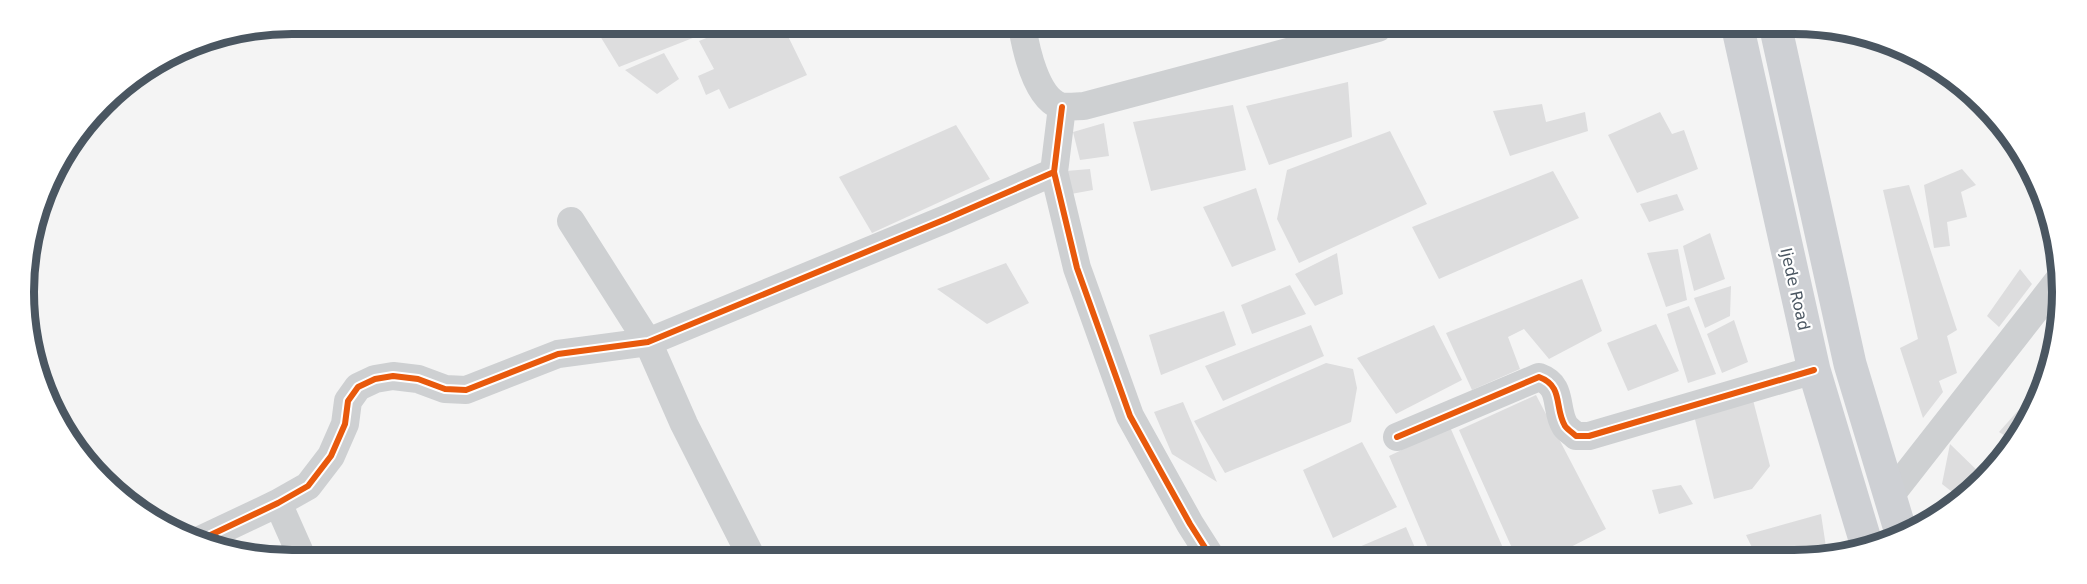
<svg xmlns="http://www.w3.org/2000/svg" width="2087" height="584" font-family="'DejaVu Sans',sans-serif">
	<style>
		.building { fill: #ddddde }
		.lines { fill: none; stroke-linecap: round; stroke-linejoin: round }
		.minor { stroke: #ced0d2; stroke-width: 28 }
		.secondary { stroke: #ced0d4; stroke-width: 33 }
		.cycleway-casing { stroke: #fff; stroke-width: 10 }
		.cycleway { stroke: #e8590c; stroke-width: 6 }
		.labels { text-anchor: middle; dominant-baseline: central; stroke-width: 4.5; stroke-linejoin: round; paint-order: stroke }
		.street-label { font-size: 16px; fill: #4a5661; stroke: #fff }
		.rim { fill: none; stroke: #4a5661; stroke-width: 8 }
	</style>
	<rect width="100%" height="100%" fill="#f4f4f4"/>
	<path class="building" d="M 611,25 L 700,25 L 703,34 L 619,67 L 597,31 Z
		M 738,25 L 783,26 L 807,75 L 729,109 L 719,89 L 706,95 L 698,76 L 714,69 L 699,41 Z
		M 664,53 L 679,79 L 657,94 L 625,70 Z
		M 1348,82 L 1352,137 L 1269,165 L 1246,106 Z
		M 1542,104 L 1546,122 L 1585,112 L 1588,131 L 1510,156 L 1493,111 Z
		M 1233,105 L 1246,170 L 1151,191 L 1133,122 Z
		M 1660,112 L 1672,134 L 1684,130 L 1698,169 L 1637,193 L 1608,135 Z
		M 1104,123 L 1109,156 L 1080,160 L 1073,132 Z
		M 956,125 L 990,179 L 872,233 L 839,177 Z
		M 1390,131 L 1427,204 L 1299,263 L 1277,219 L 1287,170 Z
		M 1090,169 L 1093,190 L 1071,194 L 1066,171 Z
		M 1962,169 L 1976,185 L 1961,192 L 1967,217 L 1947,222 L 1950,246 L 1934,248 L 1924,185 Z
		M 1553,171 L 1579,218 L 1439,279 L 1412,227 Z
		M 1909,185 L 1957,330 L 1947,336 L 1957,373 L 1939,381 L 1943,392 L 1923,418 L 1900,348 L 1918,339 L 1883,190 Z
		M 1256,188 L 1276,250 L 1232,267 L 1203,207 Z
		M 1677,194 L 1684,210 L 1649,222 L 1640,204 Z
		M 1710,233 L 1725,279 L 1694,291 L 1683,246 Z
		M 1678,249 L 1687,300 L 1666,307 L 1647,253 Z
		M 1337,253 L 1343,294 L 1315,306 L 1295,274 Z
		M 1006,263 L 1029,303 L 987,324 L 937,289 Z
		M 2020,269 L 2032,284 L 1999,327 L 1987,316 Z
		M 1582,279 L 1602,331 L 1549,359 L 1524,329 L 1508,337 L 1520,369 L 1472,390 L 1446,333 Z
		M 1290,285 L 1306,314 L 1252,334 L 1241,305 Z
		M 1731,286 L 1730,316 L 1705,328 L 1694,298 Z
		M 1689,306 L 1716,374 L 1688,383 L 1667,314 Z
		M 1224,311 L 1236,345 L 1161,375 L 1149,335 Z
		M 1734,320 L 1748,362 L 1722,373 L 1707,334 Z
		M 1656,324 L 1679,371 L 1628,391 L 1607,343 Z
		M 1311,325 L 1324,356 L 1223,401 L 1205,366 Z
		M 1434,325 L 1462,380 L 1396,414 L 1357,358 Z
		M 1326,363 L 1353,369 L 1357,388 L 1351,422 L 1225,473 L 1194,421 Z
		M 1536,395 L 1606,529 L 1551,557 L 1516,557 L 1459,430 Z
		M 2031,396 L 2036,402 L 2027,426 L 2015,442 L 1999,432 Z
		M 1753,400 L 1770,466 L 1752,489 L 1714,499 L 1693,411 Z
		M 1183,402 L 1217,482 L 1172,454 L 1154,412 Z
		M 1450,427 L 1507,557 L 1432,557 L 1389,456 Z
		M 1362,442 L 1397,507 L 1333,538 L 1303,470 Z
		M 1950,444 L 1986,479 L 1961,499 L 1942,484 Z
		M 1681,485 L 1693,504 L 1659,514 L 1652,490 Z
		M 1821,514 L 1826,547 L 1799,558 L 1757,558 L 1746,535 Z
		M 1406,527 L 1419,557 L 1355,557 L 1352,550 Z"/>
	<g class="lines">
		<path class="minor" d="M 1022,26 C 1026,50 1036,97 1060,106 C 1067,108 1077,106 1084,106 L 1378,28
			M 1062,107 L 1054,172 L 1077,268 L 1130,416 L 1190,524 L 1211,557
			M 571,221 L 648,342 L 684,424 L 751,556
			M 1397,437 L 1539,377 C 1564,386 1554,408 1565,426 C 1568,430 1573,433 1576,436 L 1589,436 L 1814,370
			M 1889,497 L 2058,281
			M 278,503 L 301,555
			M 200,540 L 278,503 L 308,486 L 331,456 L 345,424 L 348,401 L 358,387 L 375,379 L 393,376 L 418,379 L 445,389 L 466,390 L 558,354 L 648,342 L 946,219 L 1054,172"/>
		<path class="secondary" d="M 1738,29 L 1814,370 L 1867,546
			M 1776,29 L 1850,364 L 1902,536"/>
		<defs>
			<path id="cycleway" d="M 1062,107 L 1054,172 L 1077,268 L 1130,416 L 1190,524 L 1211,557
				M 1397,437 L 1539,377 C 1564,386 1554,408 1565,426 C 1568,430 1573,433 1576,436 L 1589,436 L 1814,370
				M 200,540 L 278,503 L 308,486 L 331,456 L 345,424 L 348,401 L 358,387 L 375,379 L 393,376 L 418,379 L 445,389 L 466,390 L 558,354 L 648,342 L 946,219 L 1054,172"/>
		</defs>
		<use href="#cycleway" class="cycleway-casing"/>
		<use href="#cycleway" class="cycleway"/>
	</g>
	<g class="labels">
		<g class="street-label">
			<text transform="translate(1795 289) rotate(77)">Ijede Road</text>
		</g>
	</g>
	<path d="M0 0H2087V584H0ZM292 34H1794A258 258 0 0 1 2052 292V292A258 258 0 0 1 1794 550H292A258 258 0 0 1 34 292V292A258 258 0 0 1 292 34Z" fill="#fff" fill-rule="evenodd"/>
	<path class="rim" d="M292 34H1794A258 258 0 0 1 2052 292V292A258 258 0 0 1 1794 550H292A258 258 0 0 1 34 292V292A258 258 0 0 1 292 34Z"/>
</svg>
